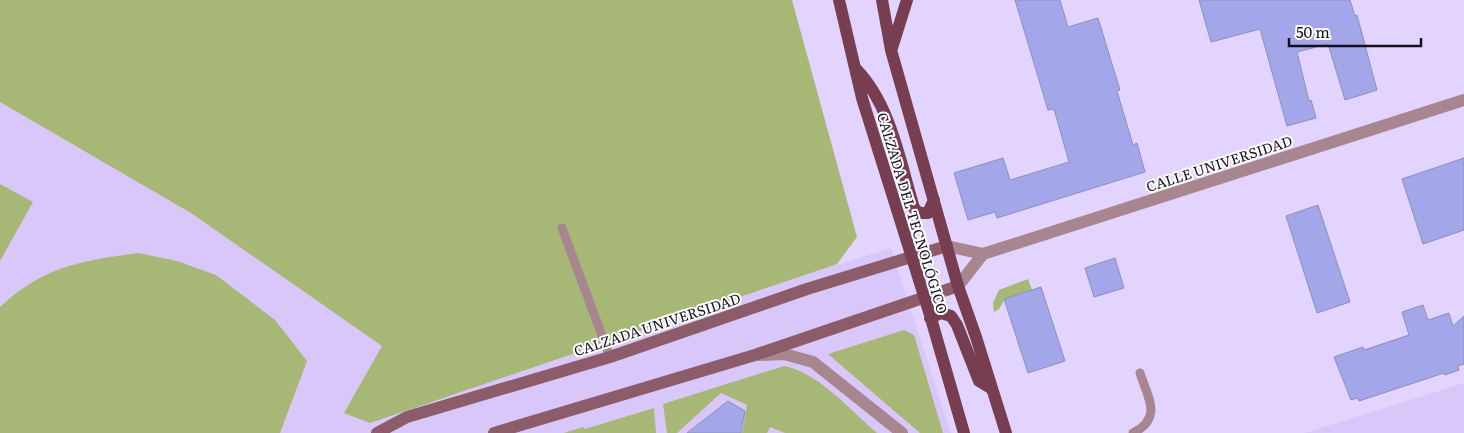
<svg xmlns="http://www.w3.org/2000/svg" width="1464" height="433" font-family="Literata,serif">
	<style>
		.built { fill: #d8c7f8 }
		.green { fill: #a7b876 }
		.building { fill: #a3a7e9; stroke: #8c90b7 }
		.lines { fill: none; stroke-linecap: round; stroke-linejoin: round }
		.service { stroke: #a8868f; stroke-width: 9 }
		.tertiary { stroke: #a8868f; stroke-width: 12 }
		.secondary { stroke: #8c5c6a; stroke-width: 12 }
		.primary { stroke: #763e50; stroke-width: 12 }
		.labels { text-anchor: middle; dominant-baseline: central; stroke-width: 4; stroke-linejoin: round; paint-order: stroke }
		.street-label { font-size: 14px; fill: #15101e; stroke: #fdfdfd }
	</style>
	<rect width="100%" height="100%" fill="#e2d4fe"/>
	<path class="built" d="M 0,91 L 729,290 L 844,263 L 891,248 L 951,433 L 0,433 Z
		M 1464,383 L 1464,433 L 1305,433 Z"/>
	<path class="green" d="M 0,0 L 792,0 L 857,237 L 837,264 L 370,423 L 344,413 L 382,346 L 191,213 L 0,102 Z
		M 0,184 L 33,202 L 0,261 Z
		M 138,253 L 177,261 L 216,275 L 275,320 L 307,361 L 280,433 L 0,433 L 0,307 C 44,266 81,261 138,253 Z
		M 1028,279 L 1032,290 L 1005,299 L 999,309 L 994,312 L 993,303 L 999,290 Z
		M 904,330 L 914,335 L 943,433 L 920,433 L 828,354 Z
		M 784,366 C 818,372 851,411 877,433 L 785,433 L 770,427 L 767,433 L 742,433 L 747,405 L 721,393 L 677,433 L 667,433 L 663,404 Z
		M 654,408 L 656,433 L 564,433 L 583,427 L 585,429 Z"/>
	<path class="building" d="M 1015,0 L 1060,0 L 1068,27 L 1098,18 L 1120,90 L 1117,91 L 1133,145 L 1137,143 L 1145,172 L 997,218 L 995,212 L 968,220 L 954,173 L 1003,158 L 1010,180 L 1069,162 L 1054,109 L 1048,110 Z
		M 1199,0 L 1350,0 L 1355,16 L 1357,15 L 1377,90 L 1345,100 L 1328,44 L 1297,52 L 1309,101 L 1311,100 L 1316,118 L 1287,126 L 1260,29 L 1211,42 Z
		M 1464,158 L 1464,230 L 1423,244 L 1402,179 Z
		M 1318,205 L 1350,302 L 1317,313 L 1286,216 Z
		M 1115,258 L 1124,288 L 1094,297 L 1085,268 Z
		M 1041,287 L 1065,361 L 1028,373 L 1004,299 Z
		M 1423,305 L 1428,320 L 1449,313 L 1453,326 L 1464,316 L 1464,364 L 1458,366 L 1459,370 L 1445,375 L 1444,373 L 1359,401 L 1358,398 L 1351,400 L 1334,357 L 1363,347 L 1364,350 L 1409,335 L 1402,312 Z
		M 728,401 L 745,411 L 741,433 L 687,433 Z"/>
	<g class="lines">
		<path class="service" d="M 562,228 L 610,357
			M 1133,433 C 1163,418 1148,398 1140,373"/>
		<path class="tertiary" d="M 947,246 L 983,254 L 1464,100
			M 958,286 L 983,254
			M 760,355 L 784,354 L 813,362 L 902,433"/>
		<path class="secondary" d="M 377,433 L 407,417 L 610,357 L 807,289 L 947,246
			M 494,433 L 755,355 L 958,286"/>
		<path class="primary" d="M 839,0 L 862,98 L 930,315 L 964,433
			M 882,0 L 891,50 L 958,286 L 976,337 L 1006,433
			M 892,48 L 907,0
			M 856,69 C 891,105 900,162 914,208 L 919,213 L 928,213 L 934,200
			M 930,318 L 941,313 L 951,316 L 957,325 L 979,381 L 992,389"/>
	</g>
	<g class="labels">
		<g class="street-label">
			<text transform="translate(1219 163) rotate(-18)">CALLE UNIVERSIDAD</text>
			<text transform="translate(913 213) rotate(73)">CALZADA DEL TECNOLÓGICO</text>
			<text transform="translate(657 324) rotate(-18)">CALZADA UNIVERSIDAD</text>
		</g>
	</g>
	<path d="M1289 38v8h132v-8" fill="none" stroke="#15101e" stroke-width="2.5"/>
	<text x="1296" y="38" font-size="15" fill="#15101e" stroke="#fdfdfd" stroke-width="4" paint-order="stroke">50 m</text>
</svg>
